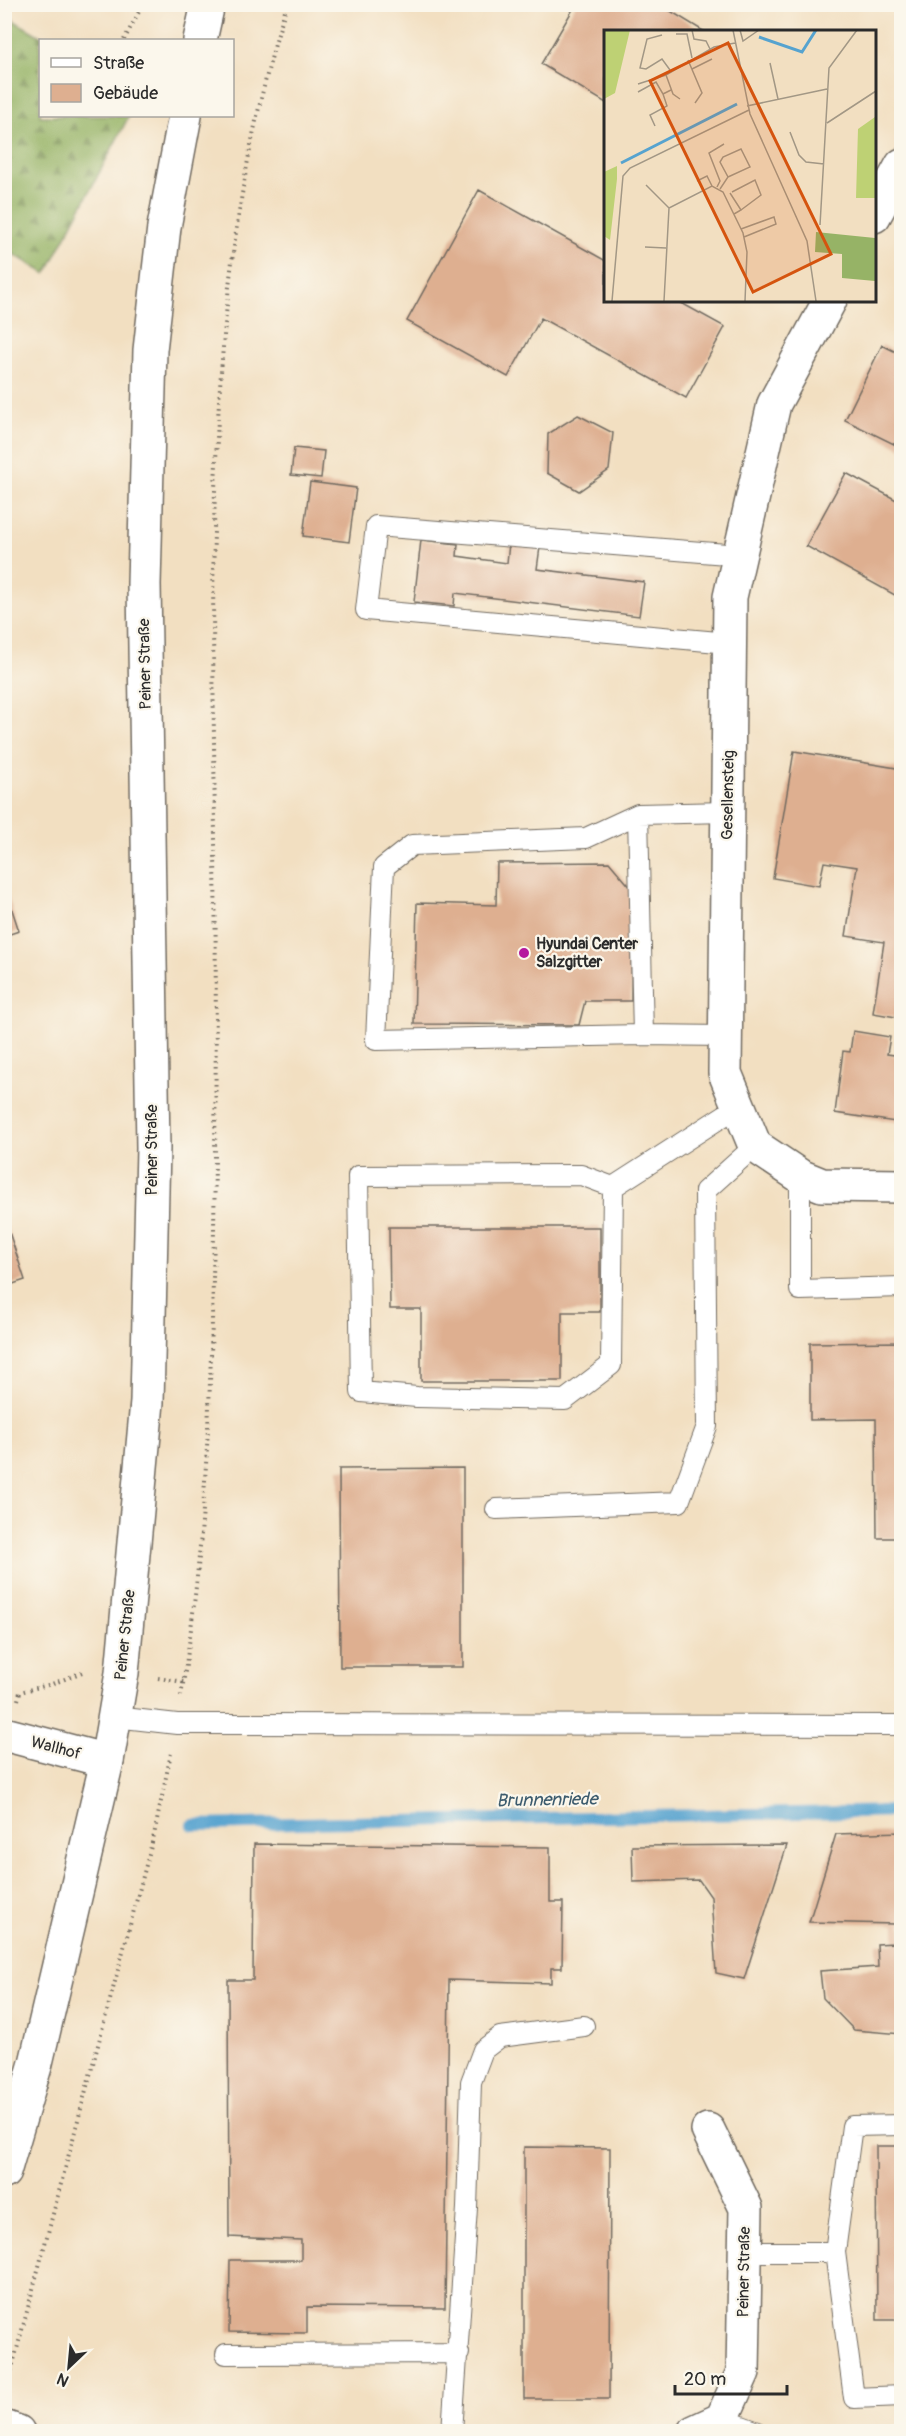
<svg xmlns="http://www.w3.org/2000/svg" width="906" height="2436" font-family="Pangolin,sans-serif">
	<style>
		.forest { fill: url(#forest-firs); stroke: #606f48; stroke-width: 1.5 }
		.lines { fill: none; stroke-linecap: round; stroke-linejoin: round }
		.stream { stroke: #56a3cf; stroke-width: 12 }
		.building { fill: #deaf90 }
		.lane-casing { stroke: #716a60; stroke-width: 22 }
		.street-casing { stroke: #716a60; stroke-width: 36 }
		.secondary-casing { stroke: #716a60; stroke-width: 36 }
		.path { stroke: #716a60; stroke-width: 4; stroke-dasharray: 1.5 4.5; stroke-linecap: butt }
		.lane { stroke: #fff; stroke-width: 20 }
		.street { stroke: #fff; stroke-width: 33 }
		.secondary { stroke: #fff; stroke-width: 33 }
		.poi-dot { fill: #b5179e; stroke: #fbf7ec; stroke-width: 2 }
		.labels { text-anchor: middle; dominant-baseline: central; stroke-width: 4.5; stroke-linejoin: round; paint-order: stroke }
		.street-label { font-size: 16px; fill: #2b2b2b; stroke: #fbf7ec }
		.poi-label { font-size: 16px; font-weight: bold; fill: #2b2b2b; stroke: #fbf7ec; text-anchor: start }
		.water-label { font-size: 18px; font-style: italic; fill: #3c5b6d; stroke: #fbf7ec }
		.inset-river { fill: none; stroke: #56a3cf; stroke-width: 3 }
		.inset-road { fill: none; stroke: #a29785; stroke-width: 1.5 }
		.view { fill: #d5540f; fill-opacity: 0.15; stroke: #d5540f; stroke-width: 3 }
		.inset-edge { fill: none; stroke: #2b2b2b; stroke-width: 3 }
	</style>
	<defs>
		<pattern id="forest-firs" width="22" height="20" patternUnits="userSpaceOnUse" patternTransform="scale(1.5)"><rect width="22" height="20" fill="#96b366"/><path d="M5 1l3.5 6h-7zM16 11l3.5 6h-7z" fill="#7b9254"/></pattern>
	</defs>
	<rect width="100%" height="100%" fill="#fbf7ec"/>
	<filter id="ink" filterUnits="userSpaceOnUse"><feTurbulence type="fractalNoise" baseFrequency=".0167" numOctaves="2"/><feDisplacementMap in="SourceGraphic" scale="12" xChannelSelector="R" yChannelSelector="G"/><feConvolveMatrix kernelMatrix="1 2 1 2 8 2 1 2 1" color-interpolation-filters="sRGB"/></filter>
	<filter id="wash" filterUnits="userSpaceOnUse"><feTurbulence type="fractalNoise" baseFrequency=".008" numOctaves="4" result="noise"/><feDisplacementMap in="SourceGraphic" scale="24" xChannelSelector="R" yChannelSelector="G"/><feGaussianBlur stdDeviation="1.35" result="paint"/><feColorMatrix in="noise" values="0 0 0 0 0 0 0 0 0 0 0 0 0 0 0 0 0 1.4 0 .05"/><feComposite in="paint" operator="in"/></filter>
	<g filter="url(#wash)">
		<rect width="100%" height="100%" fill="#f2dfc1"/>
		<path class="forest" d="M 4,15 L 47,40 L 40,40 L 40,116 L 129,116 L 46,274 L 5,249 Z"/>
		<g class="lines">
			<path class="stream" d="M 193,1825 L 902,1811"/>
		</g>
		<g id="blocks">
			<path class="building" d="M 576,4 L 659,4 L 705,32 L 606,32 L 606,103 L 541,64 Z
				M 479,190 L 606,261 L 606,300 L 676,300 L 725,327 L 686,398 L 541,318 L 508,377 L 407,321 Z
				M 882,345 L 902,355 L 902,448 L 845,420 Z
				M 578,415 L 613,433 L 609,470 L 579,491 L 547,473 L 548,434 Z
				M 294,448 L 324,451 L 321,478 L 291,475 Z
				M 846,473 L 902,503 L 902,599 L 806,546 Z
				M 310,482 L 356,488 L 349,542 L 303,536 Z
				M 421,540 L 458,544 L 457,556 L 507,563 L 509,543 L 540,547 L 537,569 L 644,582 L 639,616 L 455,593 L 454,606 L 414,602 Z
				M 794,751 L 902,769 L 902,1018 L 873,1013 L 884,942 L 846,936 L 857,867 L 824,862 L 819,886 L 773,878 Z
				M 609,862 L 632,889 L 631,1001 L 585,1001 L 579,1025 L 414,1024 L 417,903 L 496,905 L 497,863 Z
				M 4,885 L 19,931 L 4,936 Z
				M 853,1031 L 890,1037 L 887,1054 L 902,1056 L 902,1123 L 835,1113 L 843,1051 L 850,1052 Z
				M 4,1217 L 25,1280 L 4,1287 Z
				M 389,1227 L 600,1227 L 600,1312 L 562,1312 L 562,1381 L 421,1381 L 421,1309 L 390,1309 Z
				M 902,1342 L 902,1538 L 877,1538 L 876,1419 L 810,1420 L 810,1343 Z
				M 463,1468 L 463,1667 L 340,1667 L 339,1469 Z
				M 902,1832 L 902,2034 L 854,2030 L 823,1998 L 820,1971 L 878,1967 L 877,1944 L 895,1943 L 895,1924 L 809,1922 L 836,1834 Z
				M 254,1844 L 550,1847 L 550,1902 L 563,1902 L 562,1968 L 551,1968 L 551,1983 L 449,1980 L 445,2308 L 307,2307 L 307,2333 L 229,2332 L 230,2260 L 301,2260 L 301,2240 L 229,2237 L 228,1980 L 253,1980 Z
				M 787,1845 L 744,1979 L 716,1973 L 711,1897 L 699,1880 L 633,1882 L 632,1846 Z
				M 876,2146 L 902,2146 L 902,2320 L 877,2320 Z
				M 524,2147 L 610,2148 L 609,2399 L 524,2399 Z"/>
		</g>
	</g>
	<g filter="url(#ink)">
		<use href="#blocks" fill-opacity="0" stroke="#716a60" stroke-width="1.5"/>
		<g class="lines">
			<defs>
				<path id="lane" d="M 729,643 L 366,610 L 376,526 L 739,555
					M 638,814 L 586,838 L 412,845 L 384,867 L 376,1040 L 643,1035
					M 725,1036 L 643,1035 L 638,814 L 728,812
					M 800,1176 L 800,1290 L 902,1287
					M 613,1187 L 581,1175 L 358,1176 L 361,1392 L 417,1397 L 565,1400 L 611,1365 L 613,1187 L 739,1106
					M 496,1509 L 679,1502 L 707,1426 L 705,1191 L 755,1146
					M 115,1717 L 177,1724 L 902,1725
					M 745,2252 L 835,2252 L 852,2126 L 902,2125
					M 835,2252 L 854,2398 L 902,2396
					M 226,2354 L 459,2353
					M 722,2419 L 758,2432
					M 452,2432 L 467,2208 L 471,2082 L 483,2050 L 500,2037 L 584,2026"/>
				<path id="street" d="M 874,216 L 902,165
					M 830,300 L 774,404 L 730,597 L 725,1073 L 755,1146 L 800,1176 L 822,1185 L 902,1186
					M 4,1734 L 107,1761
					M 4,2427 L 18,2432
					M 694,2432 L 722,2419 L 743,2372 L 746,2208 L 708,2130"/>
				<path id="secondary" d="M 200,40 L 208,4
					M 4,2172 L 36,2063 L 107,1761 L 122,1673 L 147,1402 L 153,1148 L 144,584 L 150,350 L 164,227 L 185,116"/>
			</defs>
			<use href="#lane" class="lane-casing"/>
			<use href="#street" class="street-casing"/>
			<use href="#secondary" class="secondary-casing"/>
			<path class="path" d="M 124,40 L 143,4
				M 158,1678 L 184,1682
				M 181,1696 C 204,1561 210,1415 213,1279 C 217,1099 216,920 214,741 C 211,494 212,242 287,4
				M 18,1700 L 20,1692 L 52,1684 L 85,1671
				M 5,2394 L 154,1835 L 171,1753"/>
			<use href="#lane" class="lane"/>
			<use href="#street" class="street"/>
			<use href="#secondary" class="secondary"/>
		</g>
	</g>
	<circle class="poi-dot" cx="524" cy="953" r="6"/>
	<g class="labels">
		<g class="street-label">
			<text transform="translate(145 664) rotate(-91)">Peiner Straße</text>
			<text transform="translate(728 795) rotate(-89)">Gesellensteig</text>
			<text transform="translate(152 1150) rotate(-90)">Peiner Straße</text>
			<text transform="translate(125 1635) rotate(-84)">Peiner Straße</text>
			<text transform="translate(56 1748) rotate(15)">Wallhof</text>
			<text transform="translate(744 2272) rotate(-89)">Peiner Straße</text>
		</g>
		<g class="poi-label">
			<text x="536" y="944">Hyundai Center<tspan x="536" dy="18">Salzgitter</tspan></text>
		</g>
		<g class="water-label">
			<text transform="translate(547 1800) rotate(-1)">Brunnenriede</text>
		</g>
	</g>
	<g transform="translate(604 30)">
		<rect width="272" height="272" fill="#f2dfc1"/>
		<path d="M 0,0 L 26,0 L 11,63 L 0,69 ZM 271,87 L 271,168 L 252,168 L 254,99 ZM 13,136 L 13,149 L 6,210 L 0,206 L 0,142 Z" fill="#bed174"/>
		<path d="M 212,202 L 271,208 L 271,251 L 238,248 L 238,224 L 211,222 Z" fill="#96b366"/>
		<path class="inset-river" d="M 155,7 L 198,22 L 212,0M 17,133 L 133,74"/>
		<path class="inset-road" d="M 88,0 L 90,9 L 102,11 L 106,19M 129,0 L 146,84 L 203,211 L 212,271M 136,0 L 139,11 L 155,0M 72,4 L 83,4 L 88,28M 58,5 L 43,9 L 36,38 L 42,39 L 58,29 L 66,40M 84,30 L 98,63 L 91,73M 166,33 L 174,69M 88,39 L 108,29M 62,45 L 69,64 L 76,69M 34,54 L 62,45 L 110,17 L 131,13M 34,62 L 52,52 L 59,64M 143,76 L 223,59M 223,93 L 272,61M 51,96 L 46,85 L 63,76 L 59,64 L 67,60M 186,102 L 195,125 L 202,132 L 220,134M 93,151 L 103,146 L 108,156M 42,155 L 65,178M 113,157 L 116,151 L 105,123 L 120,114M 116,159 L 124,147 L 116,132 L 119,127 L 137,119 L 146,137 L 124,147M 128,162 L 151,150 L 157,165 L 137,180M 126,163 L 137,180 L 130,184M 216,195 L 225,38 L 253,0M 137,199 L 170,187 L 172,194 L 140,207M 41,217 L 62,218M 8,271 L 19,146 L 26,138 L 145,80M 60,271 L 65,178 L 108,156 L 119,162 L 139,203 L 143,222 L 141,271"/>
		<path class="view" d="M 124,13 L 227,224 L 149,262 L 46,51 Z"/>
		<rect width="272" height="272" class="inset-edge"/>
	</g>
	<rect width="906" height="2436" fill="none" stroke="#fbf7ec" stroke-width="24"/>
	<rect x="39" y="39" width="195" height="78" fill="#fbf7ec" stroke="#a8a59f" stroke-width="1.5"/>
	<rect x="51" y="58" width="30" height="9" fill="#ffffff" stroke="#a8a59f" stroke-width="1.5"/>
	<text x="93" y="69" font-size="18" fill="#2b2b2b">Straße</text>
	<rect x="51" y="84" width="30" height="18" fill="#deaf90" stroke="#a8a59f" stroke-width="1.5"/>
	<text x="93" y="99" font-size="18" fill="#2b2b2b">Gebäude</text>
	<g transform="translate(69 2367) rotate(206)" stroke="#fbf7ec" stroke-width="4.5" paint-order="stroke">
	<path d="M0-4.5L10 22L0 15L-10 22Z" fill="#2b2b2b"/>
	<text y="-9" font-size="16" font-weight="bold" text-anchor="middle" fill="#2b2b2b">N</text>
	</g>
	<path d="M675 2385v9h112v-9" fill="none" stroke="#2b2b2b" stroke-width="3"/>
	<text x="684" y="2385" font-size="18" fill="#2b2b2b" stroke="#fbf7ec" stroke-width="4.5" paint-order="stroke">20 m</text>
</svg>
